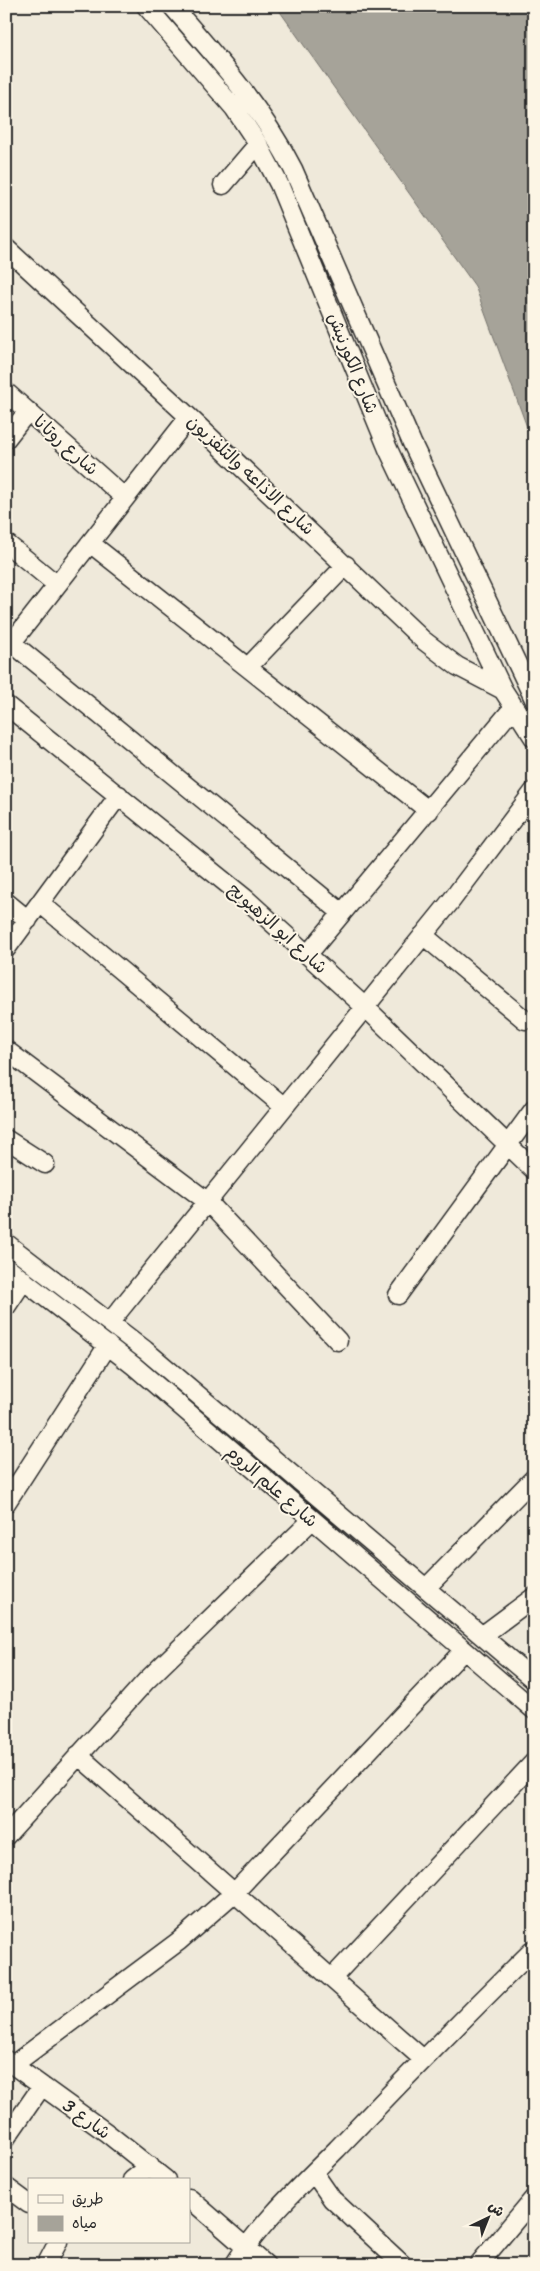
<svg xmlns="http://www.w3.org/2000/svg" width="540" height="2271" font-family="Sriracha,'Playpen Sans Arabic',sans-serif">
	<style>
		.water { fill: #a6a399; stroke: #75736d }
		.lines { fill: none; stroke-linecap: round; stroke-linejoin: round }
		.minor-casing { stroke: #2b2b2b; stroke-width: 21 }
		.minor { stroke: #fcf5e5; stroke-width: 18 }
		.labels { text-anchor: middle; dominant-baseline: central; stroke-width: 4; stroke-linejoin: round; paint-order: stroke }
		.street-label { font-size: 18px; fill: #2b2b2b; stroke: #fcf5e5 }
	</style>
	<rect width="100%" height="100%" fill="#efe9da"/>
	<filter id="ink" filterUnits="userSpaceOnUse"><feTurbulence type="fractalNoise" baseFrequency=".02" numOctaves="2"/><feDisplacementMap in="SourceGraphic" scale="10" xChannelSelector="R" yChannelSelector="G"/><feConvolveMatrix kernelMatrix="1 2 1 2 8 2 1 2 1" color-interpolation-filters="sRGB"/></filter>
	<g filter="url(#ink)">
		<path class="water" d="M 276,6 L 534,6 L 534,446 L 475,286 Z"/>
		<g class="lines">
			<defs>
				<path id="minor" d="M 146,6 L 234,108 L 258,144 L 279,184 L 388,449 L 503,690 L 534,738
					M 172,6 C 219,60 260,105 293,169 L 412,443 L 534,699
					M 223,185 L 258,144
					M 6,248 L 189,417 L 423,640 L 457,666 L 503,690
					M 6,392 L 125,498
					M 6,439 L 28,411
					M 6,543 L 57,585
					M 90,543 L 429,811
					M 12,643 L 342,913
					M 6,650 L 189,417
					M 248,667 L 346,565
					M 6,705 L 246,899 L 365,1007 L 534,1170
					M 6,902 L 28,920
					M 40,903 L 283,1106
					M 423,935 L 525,1020
					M 6,949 L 119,795
					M 308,954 L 513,708
					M 6,1050 L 208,1202 L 338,1341
					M 6,1139 L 45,1164
					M 6,1243 L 145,1350 L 534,1680
					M 6,1267 L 134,1366 L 534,1710
					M 398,1295 L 534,1109
					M 6,1307 L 24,1280
					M 110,1322 L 451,901 L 534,791
					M 6,1503 L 108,1345
					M 426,1588 L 534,1478
					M 483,1635 L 534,1597
					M 78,1755 L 423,2059
					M 6,1836 L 146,1681 L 312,1520
					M 332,1978 L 534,1762
					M 6,2060 L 107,2133 L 166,2180
					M 13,2065 L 179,1941 L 235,1892 L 464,1650
					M 6,2138 L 42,2086
					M 314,2173 L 332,2199 L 403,2265
					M 132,2180 L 150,2166
					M 6,2187 L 29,2204
					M 189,2198 L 266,2265
					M 46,2265 L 58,2242
					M 234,2265 C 260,2223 302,2184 337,2149 C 402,2081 467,2015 534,1949
					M 478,2265 L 534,2198"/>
			</defs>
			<use href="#minor" class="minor-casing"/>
			<use href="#minor" class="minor"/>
		</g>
	</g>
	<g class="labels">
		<g class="street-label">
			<text transform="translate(353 363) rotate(68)">شارع الكورنيش</text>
			<text transform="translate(66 445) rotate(42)">شارع روتانا</text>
			<text transform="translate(251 475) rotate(43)">شارع الاذاعه والتلفزيون</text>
			<text transform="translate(278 928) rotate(42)">شارع ابو الزهيويج</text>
			<text transform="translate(272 1486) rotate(41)">شارع علم الروم</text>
			<text transform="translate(87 2119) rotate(36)">شارع 3</text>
		</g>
	</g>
	<rect width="540" height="2271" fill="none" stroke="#fcf5e5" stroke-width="25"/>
	<rect x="12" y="12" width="515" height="2246" fill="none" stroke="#2b2b2b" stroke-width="2" filter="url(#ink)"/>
	<rect x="28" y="2178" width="162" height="65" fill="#fcf5e5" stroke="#a8a49b"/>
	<rect x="38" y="2195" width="25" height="8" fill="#fcf5e5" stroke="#a8a49b"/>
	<text x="72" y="2204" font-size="15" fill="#2b2b2b">طريق</text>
	<rect x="38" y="2216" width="25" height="15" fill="#a6a399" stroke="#a8a49b"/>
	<text x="72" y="2228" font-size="15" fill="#2b2b2b">مياه</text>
	<g transform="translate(488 2218) rotate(43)" stroke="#fcf5e5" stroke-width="4" paint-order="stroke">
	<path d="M0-4L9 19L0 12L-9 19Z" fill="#2b2b2b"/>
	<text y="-8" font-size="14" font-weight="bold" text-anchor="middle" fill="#2b2b2b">ش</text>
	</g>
</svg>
